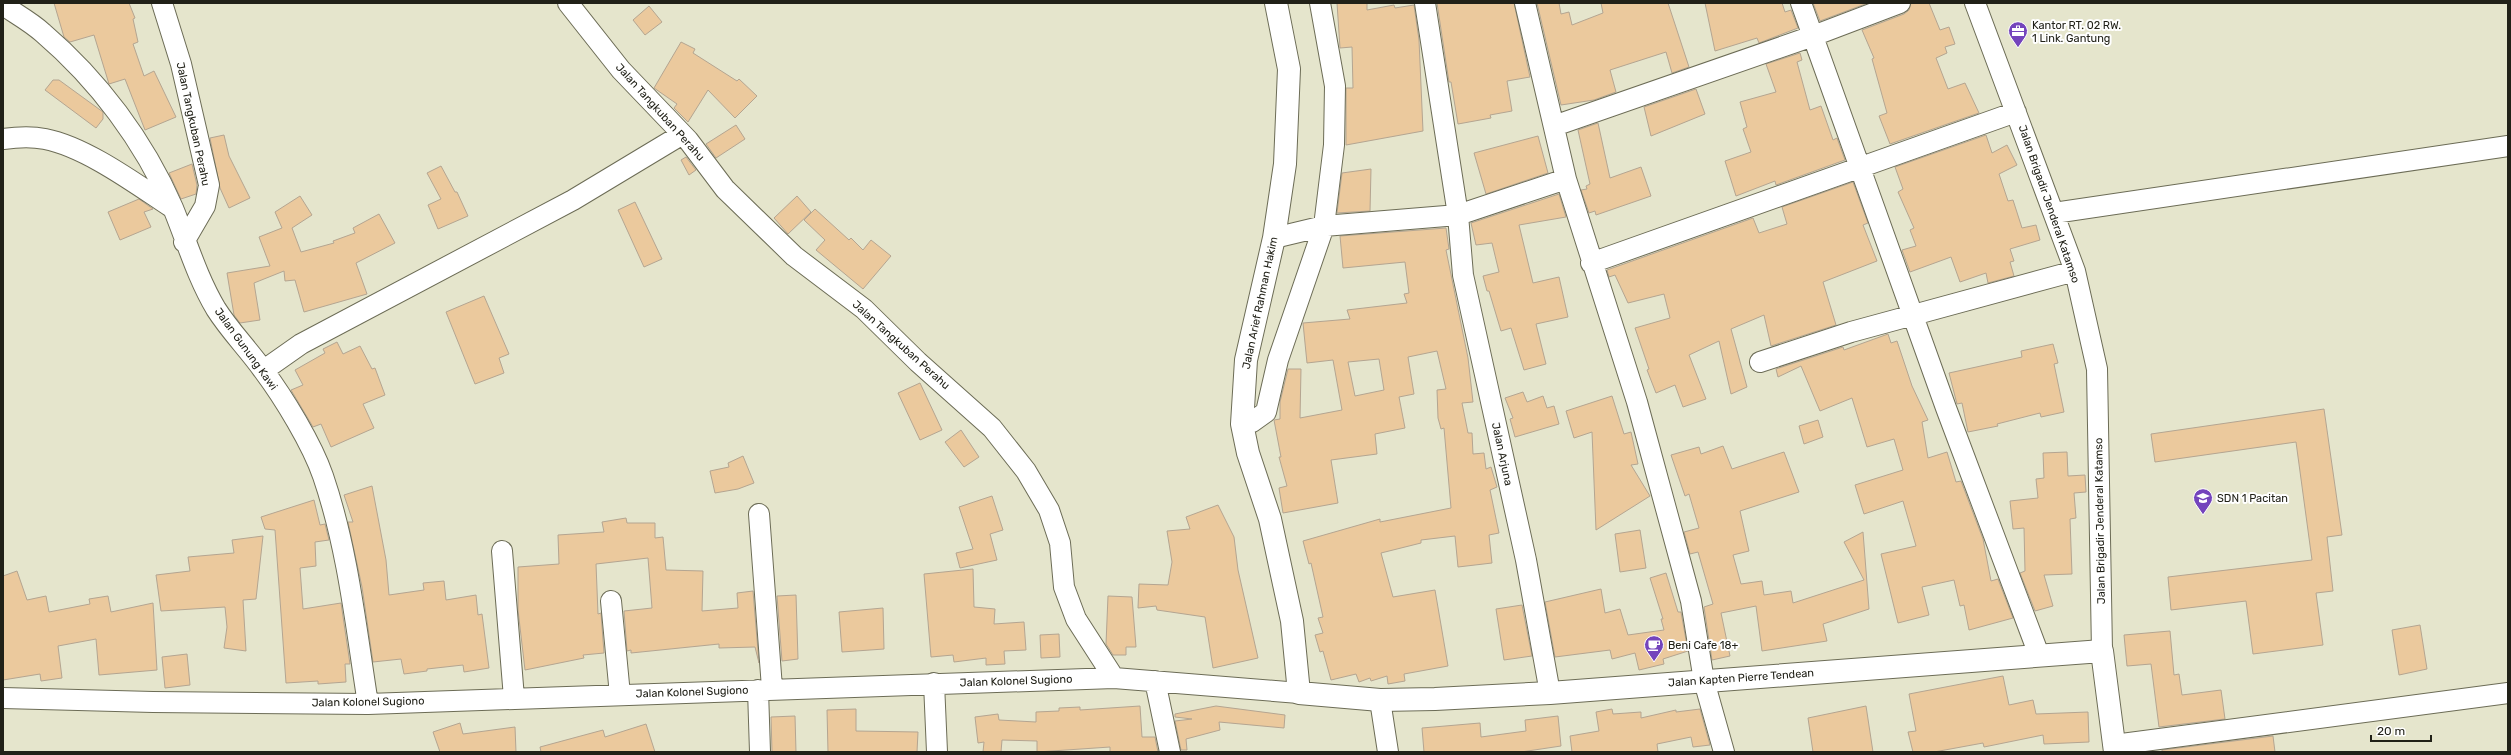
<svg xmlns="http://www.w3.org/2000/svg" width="2511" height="755" font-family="Rubik,sans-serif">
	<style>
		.building { fill: #ebc99d; stroke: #b4a591; fill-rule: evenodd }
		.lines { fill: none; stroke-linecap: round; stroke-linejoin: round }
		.minor-casing { stroke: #6c6c56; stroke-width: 22 }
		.major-casing { stroke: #6c6c56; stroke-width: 24 }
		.minor { stroke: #fff; stroke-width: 20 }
		.major { stroke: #fff; stroke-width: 22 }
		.labels { text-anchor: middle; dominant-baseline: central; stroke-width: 4; stroke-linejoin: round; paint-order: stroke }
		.poi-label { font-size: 11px; fill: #212118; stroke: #fff; text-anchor: start }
		.street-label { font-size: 11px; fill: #212118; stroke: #fff }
	</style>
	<rect width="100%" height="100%" fill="#e5e5cc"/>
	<path class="building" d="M 54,3 L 129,3 L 135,18 L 133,19 L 138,42 L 133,44 L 144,76 L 154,71 L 176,117 L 145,130 L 125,79 L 109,84 L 94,35 L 70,42 L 64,37 Z
		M 1337,3 L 1367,3 L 1367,10 L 1394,5 L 1395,8 L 1414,5 L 1419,40 L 1423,131 L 1346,145 L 1346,88 L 1353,88 L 1352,47 L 1340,48 Z
		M 1437,3 L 1514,3 L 1530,77 L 1507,81 L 1512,111 L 1490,115 L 1491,118 L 1458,124 L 1451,82 L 1449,82 Z
		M 1537,3 L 1559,3 L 1561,14 L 1569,12 L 1572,25 L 1603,13 L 1601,3 L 1668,3 L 1689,67 L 1672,73 L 1666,52 L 1610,70 L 1616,92 L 1594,100 L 1561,105 Z
		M 1705,3 L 1782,3 L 1785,12 L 1791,10 L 1798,28 L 1759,43 L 1757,38 L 1715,51 Z
		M 1813,3 L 1868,3 L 1820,21 Z
		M 1911,3 L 1929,3 L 1940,30 L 1949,27 L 1955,44 L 1945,47 L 1947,53 L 1936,58 L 1948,89 L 1965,83 L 1979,113 L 1890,144 L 1879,116 L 1887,113 L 1872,59 L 1874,58 L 1862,30 L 1904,14 L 1909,10 Z
		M 649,6 L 662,22 L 645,35 L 633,20 Z
		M 681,42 L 695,49 L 693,53 L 737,81 L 739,79 L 757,96 L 735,118 L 708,90 L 688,122 L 674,108 L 677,104 L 654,88 Z
		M 1800,53 L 1802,60 L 1797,62 L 1810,110 L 1821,106 L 1833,140 L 1837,138 L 1845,160 L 1776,185 L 1775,181 L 1736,196 L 1725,161 L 1751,152 L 1743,129 L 1747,127 L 1740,102 L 1776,92 L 1766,64 Z
		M 53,80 L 59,80 L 103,112 L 103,119 L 96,128 L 45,90 Z
		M 1696,89 L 1705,114 L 1651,136 L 1644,107 Z
		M 1598,123 L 1610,178 L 1641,167 L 1651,196 L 1596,215 L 1595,211 L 1589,213 L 1581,190 L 1587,189 L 1586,186 L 1590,184 L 1578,130 Z
		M 736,125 L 745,139 L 716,158 L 706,144 Z
		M 224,135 L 229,156 L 250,198 L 229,208 L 220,188 L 210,138 Z
		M 1986,135 L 1992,153 L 2007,145 L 2017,165 L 1999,174 L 2008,201 L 2013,200 L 2022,228 L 2036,225 L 2040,240 L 2010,249 L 2014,261 L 2010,262 L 2014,276 L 1988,283 L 1986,273 L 1960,282 L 1951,257 L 1910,272 L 1902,250 L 1916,246 L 1910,230 L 1914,228 L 1898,192 L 1903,189 L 1895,167 Z
		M 1538,136 L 1548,173 L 1486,194 L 1474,153 Z
		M 686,157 L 696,170 L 689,175 L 681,160 Z
		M 192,164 L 197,185 L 196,194 L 181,199 L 169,173 Z
		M 441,166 L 455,192 L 457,192 L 468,216 L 438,229 L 428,205 L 441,199 L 427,173 Z
		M 1371,169 L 1370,211 L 1337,213 L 1342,173 Z
		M 1853,182 L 1868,223 L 1863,225 L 1877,261 L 1823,282 L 1836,325 L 1771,346 L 1764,315 L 1731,329 L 1747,387 L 1731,394 L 1719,341 L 1689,355 L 1706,399 L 1683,407 L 1675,385 L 1656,393 L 1647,370 L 1649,369 L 1635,328 L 1670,318 L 1664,294 L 1628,303 L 1615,275 L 1609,277 L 1607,270 L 1753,218 L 1759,233 L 1787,224 L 1782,207 Z
		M 1559,194 L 1566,217 L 1519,225 L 1533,283 L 1559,277 L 1568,317 L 1536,324 L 1546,364 L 1524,370 L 1511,328 L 1501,331 L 1489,291 L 1487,291 L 1483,276 L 1499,272 L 1492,243 L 1476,245 L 1471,223 Z
		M 300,196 L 312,215 L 292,228 L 301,252 L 334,243 L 333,241 L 355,233 L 353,228 L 379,214 L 395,243 L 356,263 L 367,294 L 304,312 L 295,280 L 285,281 L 284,271 L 254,283 L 260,320 L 240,323 L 234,315 L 227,273 L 270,266 L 259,237 L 282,228 L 275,212 Z
		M 797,196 L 811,212 L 788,234 L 774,218 Z
		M 139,199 L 153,209 L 144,212 L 151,227 L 120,240 L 108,212 Z
		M 635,202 L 662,259 L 644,267 L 618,210 Z
		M 815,209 L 849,240 L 851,238 L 863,250 L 871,240 L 891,256 L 863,289 L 816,250 L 825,240 L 804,220 Z
		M 1446,228 L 1449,249 L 1446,250 L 1468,358 L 1473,402 L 1462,403 L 1468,433 L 1472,433 L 1473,454 L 1484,453 L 1486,469 L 1491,467 L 1497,487 L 1490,490 L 1499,533 L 1489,535 L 1492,563 L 1458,567 L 1455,536 L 1421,540 L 1421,543 L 1381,553 L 1393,597 L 1435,590 L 1448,666 L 1404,674 L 1405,681 L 1388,684 L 1387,676 L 1371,681 L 1370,678 L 1359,682 L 1356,674 L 1331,680 L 1323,651 L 1320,652 L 1315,635 L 1323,633 L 1318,618 L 1323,617 L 1311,563 L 1309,564 L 1303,541 L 1380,519 L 1380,522 L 1451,508 L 1444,428 L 1441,429 L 1438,418 L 1437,390 L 1446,389 L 1437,351 L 1408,357 L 1414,394 L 1399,397 L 1405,428 L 1375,434 L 1377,454 L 1331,460 L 1338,503 L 1283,513 L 1279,488 L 1287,486 L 1279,457 L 1281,457 L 1274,420 L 1280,419 L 1280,402 L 1288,369 L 1301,369 L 1300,418 L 1342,410 L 1333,360 L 1307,363 L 1303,323 L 1350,319 L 1347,310 L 1407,303 L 1404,294 L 1409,293 L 1405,262 L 1343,268 L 1340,236 ZM 1379,359 L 1384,390 L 1355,396 L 1348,362 Z
		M 484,296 L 509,354 L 499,358 L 504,373 L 475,384 L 446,312 Z
		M 1888,334 L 1891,343 L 1897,341 L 1912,386 L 1928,420 L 1922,422 L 1928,458 L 1947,452 L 1956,482 L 1961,481 L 1983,539 L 1991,581 L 1998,579 L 2013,618 L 1969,630 L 1964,605 L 1960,606 L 1954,580 L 1922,587 L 1929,615 L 1898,623 L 1881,554 L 1916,546 L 1903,501 L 1864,514 L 1855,485 L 1903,470 L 1894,439 L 1867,447 L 1852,398 L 1820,411 L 1801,366 L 1778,377 L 1776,369 L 1843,347 L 1844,350 Z
		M 337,342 L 343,354 L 360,346 L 372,369 L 375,368 L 385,395 L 363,404 L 374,428 L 331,447 L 321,424 L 313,427 L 291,390 L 303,385 L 295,370 L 325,353 L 323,349 Z
		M 2053,344 L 2058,363 L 2054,364 L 2064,412 L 2041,417 L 2040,413 L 1997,424 L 1998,426 L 1968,432 L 1962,403 L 1957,404 L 1949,373 L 2022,357 L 2021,351 Z
		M 920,383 L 942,430 L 920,440 L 898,393 Z
		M 1523,392 L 1527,402 L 1543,396 L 1547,408 L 1554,406 L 1559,424 L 1515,437 L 1510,419 L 1513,418 L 1505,398 Z
		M 1612,396 L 1624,434 L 1631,432 L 1638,464 L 1631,465 L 1650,496 L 1596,530 L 1592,432 L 1574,438 L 1566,411 Z
		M 2324,409 L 2342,535 L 2327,537 L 2333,591 L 2316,593 L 2323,645 L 2253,654 L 2246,601 L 2171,610 L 2168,577 L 2312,560 L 2296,442 L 2155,462 L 2151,434 Z
		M 1818,420 L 1823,437 L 1804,444 L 1799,426 Z
		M 961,430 L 979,457 L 964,467 L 945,442 Z
		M 1723,446 L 1732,469 L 1784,452 L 1799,492 L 1740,511 L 1749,551 L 1733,555 L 1741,584 L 1762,581 L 1764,595 L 1791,591 L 1793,603 L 1864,580 L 1844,542 L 1863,532 L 1869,609 L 1823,624 L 1827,641 L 1762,651 L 1756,606 L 1721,613 L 1730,656 L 1712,660 L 1704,607 L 1713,604 L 1698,552 L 1690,554 L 1684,532 L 1699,528 L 1689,494 L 1685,496 L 1671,455 L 1699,447 L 1701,454 Z
		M 2067,452 L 2068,476 L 2085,475 L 2086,492 L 2074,493 L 2076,518 L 2070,519 L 2072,574 L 2044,575 L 2053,606 L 2035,611 L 2020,573 L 2025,571 L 2024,528 L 2013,529 L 2010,501 L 2038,498 L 2036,479 L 2044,478 L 2043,453 Z
		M 743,456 L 754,483 L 738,489 L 715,493 L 710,471 L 729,467 L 728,463 Z
		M 372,486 L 386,560 L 389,595 L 424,590 L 423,583 L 444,581 L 446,600 L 476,595 L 478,615 L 482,614 L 489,668 L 464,672 L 463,665 L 427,669 L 427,671 L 404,674 L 401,659 L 373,662 L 362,587 L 348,522 L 353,522 L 344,495 Z
		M 992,496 L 1003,530 L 990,534 L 997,560 L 960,568 L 956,553 L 973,549 L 959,507 Z
		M 314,500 L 320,525 L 325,524 L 329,540 L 315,542 L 316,566 L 300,568 L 303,609 L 341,603 L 350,664 L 345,664 L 346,682 L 318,684 L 318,681 L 286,683 L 275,530 L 265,529 L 261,517 Z
		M 1218,505 L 1234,537 L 1238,570 L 1258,658 L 1213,668 L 1205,617 L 1157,610 L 1156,606 L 1138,608 L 1139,584 L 1168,585 L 1172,562 L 1167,531 L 1190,529 L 1186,517 Z
		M 626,518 L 627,523 L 655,523 L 655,538 L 663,537 L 666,570 L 703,571 L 702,611 L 738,608 L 737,593 L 753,591 L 759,663 L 755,647 L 719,648 L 719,644 L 631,653 L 631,650 L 627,651 L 624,611 L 652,608 L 648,558 L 596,564 L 598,614 L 601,613 L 604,653 L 583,655 L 584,658 L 525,670 L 518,610 L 518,567 L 559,564 L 558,535 L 604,532 L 602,522 Z
		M 1640,530 L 1646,568 L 1620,572 L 1615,534 Z
		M 263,536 L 256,599 L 243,600 L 246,651 L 224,648 L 227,627 L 225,607 L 161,611 L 156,575 L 190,571 L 188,557 L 234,553 L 232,540 Z
		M 973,569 L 974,607 L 995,609 L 994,624 L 1024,622 L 1026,650 L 1004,651 L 1005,664 L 986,665 L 986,658 L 954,662 L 953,655 L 931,657 L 924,574 Z
		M 17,571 L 27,600 L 46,596 L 49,612 L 90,604 L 89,599 L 108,596 L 111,612 L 153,603 L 157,670 L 99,675 L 96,639 L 58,646 L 62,678 L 41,681 L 40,674 L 3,680 L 3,576 Z
		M 1666,573 L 1678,612 L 1681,612 L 1688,651 L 1663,659 L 1664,664 L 1639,670 L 1635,653 L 1612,659 L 1610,650 L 1555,657 L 1545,602 L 1601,589 L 1605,613 L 1620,609 L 1628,635 L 1664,630 L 1661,619 L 1663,619 L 1650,578 Z
		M 796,595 L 798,659 L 782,661 L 777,596 Z
		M 1108,596 L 1132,597 L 1136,647 L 1126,647 L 1126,655 L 1113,655 L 1106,644 Z
		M 1522,605 L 1532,656 L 1504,660 L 1496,609 Z
		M 883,608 L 884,649 L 842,652 L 839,612 Z
		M 2420,625 L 2427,669 L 2399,675 L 2392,630 Z
		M 2170,631 L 2174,675 L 2179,674 L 2182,695 L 2221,690 L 2225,719 L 2159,727 L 2151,664 L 2127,666 L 2124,635 Z
		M 1059,634 L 1060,657 L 1041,658 L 1040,635 Z
		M 187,654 L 190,685 L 165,688 L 162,657 Z
		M 2003,676 L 2009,705 L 2033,700 L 2036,714 L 2088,712 L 2089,742 L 2044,744 L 2043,735 L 1984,747 L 1983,743 L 1934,752 L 1913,752 L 1908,732 L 1916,731 L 1909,694 Z
		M 1140,706 L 1142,737 L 1155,737 L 1158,752 L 1110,752 L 1110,747 L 1037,752 L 1037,741 L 1002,740 L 1001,752 L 983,752 L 984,742 L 978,743 L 975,717 L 998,714 L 999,720 L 1036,722 L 1036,712 L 1059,711 L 1059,708 L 1080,707 L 1080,710 Z
		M 1216,706 L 1285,715 L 1284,728 L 1219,722 L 1220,730 L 1186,739 L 1187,750 L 1181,750 L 1175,721 L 1192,719 L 1175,717 L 1175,714 Z
		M 1866,706 L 1873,752 L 1813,752 L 1808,718 Z
		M 856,709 L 856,731 L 918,732 L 917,752 L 828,752 L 827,710 Z
		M 1612,709 L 1613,714 L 1641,712 L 1641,718 L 1676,710 L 1676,712 L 1700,709 L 1710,745 L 1693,747 L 1691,737 L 1657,744 L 1658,752 L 1572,752 L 1570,736 L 1599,731 L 1596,712 Z
		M 795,716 L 796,752 L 772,752 L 771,717 Z
		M 1558,716 L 1561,746 L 1521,752 L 1424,752 L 1422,728 L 1480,723 L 1481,737 L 1526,731 L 1525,720 Z
		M 460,723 L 463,734 L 515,727 L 516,752 L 440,752 L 433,732 Z
		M 646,724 L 655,752 L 541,752 L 540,747 L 603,730 L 605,737 Z
		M 2273,736 L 2275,752 L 2162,752 L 2162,750 Z"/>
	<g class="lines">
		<defs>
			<path id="minor" d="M 162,3 L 181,64 L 209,185 L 205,206 L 184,242
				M 568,3 L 621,70 L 688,140 L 725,189 L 794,256 L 864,309 L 918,362 L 992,428 L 1026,471 L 1049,510 L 1060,543 L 1064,587 L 1076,619 L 1114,678
				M 1425,3 L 1458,215 L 1463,275 L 1526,560 L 1550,693
				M 1525,3 L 1566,179 L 1637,402 L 1691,601 L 1704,681 L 1724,752
				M 1801,3 L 1946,408 L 2039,655
				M 1975,3 L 2075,271 L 2097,369 L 2102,651
				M 3,5 C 16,14 31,22 43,33 C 98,80 144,141 173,208 C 187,242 197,277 216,309 C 230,331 248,349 263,370 C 284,398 312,444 323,476 C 348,549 356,628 368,704
				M 1554,126 L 1813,36 L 1900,3
				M 3,139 C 17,137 31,136 45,139 C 86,147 136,184 171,207
				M 2054,213 L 2508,146
				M 1274,238 L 1324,226 L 1458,215 L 1566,179
				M 1591,263 L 2016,112
				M 1760,362 L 1851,332 L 2075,271
				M 264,370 L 301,344 L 573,200 L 681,135
				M 1242,424 L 1252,422 L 1266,412 L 1278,360 L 1324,226 L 1334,145 L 1335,86 L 1320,3
				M 759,514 L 772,688
				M 502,551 L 514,698
				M 611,601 L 620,695
				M 1155,681 L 1170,752
				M 934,683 L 937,752
				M 758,690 L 760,752
				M 3,698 L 153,702 L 368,704 L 1114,678 L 1299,693
				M 1380,700 L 1388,752
				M 2114,745 L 2508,693"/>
			<path id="major" d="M 1276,3 L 1289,69 L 1285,164 L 1274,238 L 1246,360 L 1242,424 L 1248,453 L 1270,519 L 1292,621 L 1299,693 L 1380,700 L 1435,699 L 1550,693 L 2102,651 L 2115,752"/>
		</defs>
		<use href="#minor" class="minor-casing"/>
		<use href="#major" class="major-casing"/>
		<use href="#minor" class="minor"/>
		<use href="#major" class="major"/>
	</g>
	<defs>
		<symbol id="office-pin" viewBox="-11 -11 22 30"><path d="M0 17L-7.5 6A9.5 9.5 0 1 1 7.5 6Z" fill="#7444bc" stroke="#fff"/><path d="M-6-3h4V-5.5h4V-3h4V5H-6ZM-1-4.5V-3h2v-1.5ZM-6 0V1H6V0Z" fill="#fff"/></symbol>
		<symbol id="school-pin" viewBox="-11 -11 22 30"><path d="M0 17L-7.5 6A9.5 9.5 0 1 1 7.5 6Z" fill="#7444bc" stroke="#fff"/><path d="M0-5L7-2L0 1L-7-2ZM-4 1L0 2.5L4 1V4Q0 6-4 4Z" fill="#fff"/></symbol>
		<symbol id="cafe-pin" viewBox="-11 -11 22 30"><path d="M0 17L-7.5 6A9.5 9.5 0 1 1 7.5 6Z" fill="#7444bc" stroke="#fff"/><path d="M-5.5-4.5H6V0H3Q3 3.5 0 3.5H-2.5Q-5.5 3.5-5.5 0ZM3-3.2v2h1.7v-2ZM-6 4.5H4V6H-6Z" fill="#fff"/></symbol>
	</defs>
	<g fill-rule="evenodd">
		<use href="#office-pin" x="2007" y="20" width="22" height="30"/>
		<use href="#school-pin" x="2192" y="487" width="22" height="30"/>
		<use href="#cafe-pin" x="1643" y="634" width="22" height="30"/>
	</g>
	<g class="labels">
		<g class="poi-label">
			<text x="2032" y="25">Kantor RT. 02 RW.<tspan x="2032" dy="13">1 Link. Gantung</tspan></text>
			<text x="2217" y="498">SDN 1 Pacitan</text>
			<text x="1668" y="645">Beni Cafe 18+</text>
		</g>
		<g class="street-label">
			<text transform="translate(660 112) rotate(48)">Jalan Tangkuban Perahu</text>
			<text transform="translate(193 124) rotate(78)">Jalan Tangkuban Perahu</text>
			<text transform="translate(2049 204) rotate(71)">Jalan Brigadir Jenderal Katamso</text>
			<text transform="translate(1260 303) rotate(-78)">Jalan Arief Rahman Hakim</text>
			<text transform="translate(901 345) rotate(42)">Jalan Tangkuban Perahu</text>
			<text transform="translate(246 349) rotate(54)">Jalan Gunung Kawi</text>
			<text transform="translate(1502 454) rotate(78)">Jalan Arjuna</text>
			<text transform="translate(2100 521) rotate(-91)">Jalan Brigadir Jenderal Katamso</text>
			<text transform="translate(1741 678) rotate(-4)">Jalan Kapten Pierre Tendean</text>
			<text transform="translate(1016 681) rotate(-2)">Jalan Kolonel Sugiono</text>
			<text transform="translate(692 692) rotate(-2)">Jalan Kolonel Sugiono</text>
			<text transform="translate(368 702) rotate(-1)">Jalan Kolonel Sugiono</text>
		</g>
	</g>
	<rect width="2511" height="755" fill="none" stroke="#212118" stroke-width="8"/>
	<path d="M2371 735v6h60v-6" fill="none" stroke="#212118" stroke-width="2"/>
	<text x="2377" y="735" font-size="12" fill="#212118" stroke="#ffffff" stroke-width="3" paint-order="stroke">20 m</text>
</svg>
